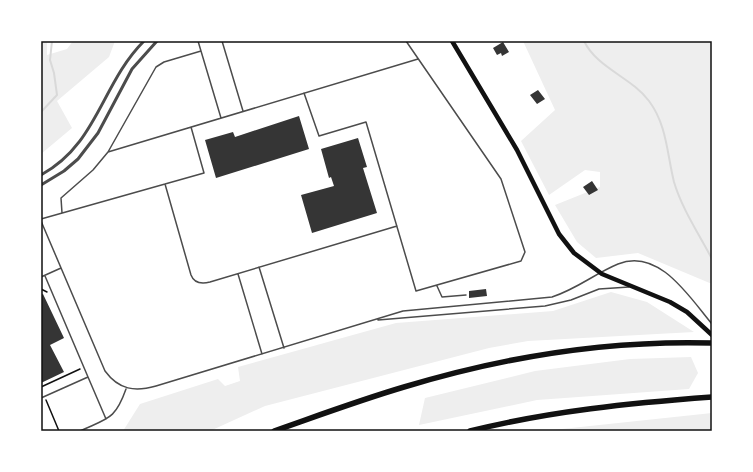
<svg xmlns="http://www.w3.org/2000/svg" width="753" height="472" font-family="Helvetica,sans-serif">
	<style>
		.green { fill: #eee }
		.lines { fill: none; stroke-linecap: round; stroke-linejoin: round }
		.stream { stroke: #d9d9d9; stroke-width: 2 }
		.building { fill: #353535 }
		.path { stroke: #111; stroke-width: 1.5 }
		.service { stroke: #4c4c4c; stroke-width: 1.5 }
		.minor { stroke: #4c4c4c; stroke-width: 3 }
		.secondary { stroke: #111; stroke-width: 4.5 }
		.motorway { stroke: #111; stroke-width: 5.5 }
		.neatline { fill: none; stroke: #111; stroke-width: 1.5 }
	</style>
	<rect width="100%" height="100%" fill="#fff"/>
	<path class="green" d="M 41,41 L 47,41 L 47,55 L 67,49 L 73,41 L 115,41 L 109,57 L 57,101 L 72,128 L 41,154 Z
		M 523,41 L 712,41 L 712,284 L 638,253 L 596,258 L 577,242 L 555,205 L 600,187 L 600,172 L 585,170 L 549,195 L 521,141 L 555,110 Z
		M 611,292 L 647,302 L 694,332 L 528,341 L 489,348 L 265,406 L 210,431 L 123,431 L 140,404 L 218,379 L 225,386 L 240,381 L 238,367 L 396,323 L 553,311 Z
		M 691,357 L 698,373 L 689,389 L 537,400 L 419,425 L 425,398 L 535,371 L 630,359 Z
		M 712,413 L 712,431 L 543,431 Z"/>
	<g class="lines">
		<path class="stream" d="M 584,41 C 597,68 631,77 649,101 C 667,125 667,154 674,182 C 682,209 699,234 712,259
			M 41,112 L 57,95 L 54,73 L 50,60 L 52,41"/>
	</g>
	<path class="building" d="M 503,42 L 509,52 L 502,56 L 501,53 L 497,55 L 493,48 Z
		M 538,90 L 545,99 L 537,104 L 530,95 Z
		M 299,116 L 309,149 L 216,178 L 205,140 L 233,132 L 235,137 Z
		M 358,138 L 367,167 L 363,168 L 377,213 L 312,233 L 301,195 L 334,186 L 331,177 L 329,178 L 321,149 Z
		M 592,181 L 598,190 L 589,195 L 583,187 Z
		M 486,289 L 487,296 L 469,298 L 469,291 Z
		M 43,294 L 64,338 L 50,345 L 64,372 L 41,383 L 41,295 Z"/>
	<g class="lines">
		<path class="path" d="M 41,289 L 47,292
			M 41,387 L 80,369
			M 46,400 L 59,431"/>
		<path class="service" d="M 198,41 L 221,118
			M 222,41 L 243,111
			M 304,93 L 319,136 L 366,122 L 416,291 L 521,261 L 525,252 L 501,179 L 406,41
			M 108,152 L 418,59
			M 165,184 L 191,275 C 194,283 202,284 210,282 L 397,226
			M 62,213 L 61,198 L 93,170 L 108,152 L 156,67 L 164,62 L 201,51
			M 41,219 L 204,173 L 191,127
			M 41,221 L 105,371 C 119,390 135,392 156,386 L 403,311 L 552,297 C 577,289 594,274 618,264 C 659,247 690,298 712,324
			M 259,267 L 284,348
			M 238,274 L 262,354
			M 45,276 L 88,377
			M 41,277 L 61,268
			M 437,286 L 442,297 L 466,295
			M 378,320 L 545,306 L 571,300 L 599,289 L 629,287
			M 41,398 L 88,377 L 106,419
			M 80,431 C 108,418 115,420 126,389"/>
		<path class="minor" d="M 41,175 C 98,144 101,84 144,41
			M 41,185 L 64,171 L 78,159 L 98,133 L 132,69 L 157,41"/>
		<path class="secondary" d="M 452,41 L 517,150 L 559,234 L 574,253 L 602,274 L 670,302 L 687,312 L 712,335"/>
		<path class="motorway" d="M 274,431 C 317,416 360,400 404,387 C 503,357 608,340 712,343
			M 470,431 C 550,411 631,403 712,397"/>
	</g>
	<rect width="753" height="472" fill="none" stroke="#ffffff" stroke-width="84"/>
	<rect x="42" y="42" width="669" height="388" class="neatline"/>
</svg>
